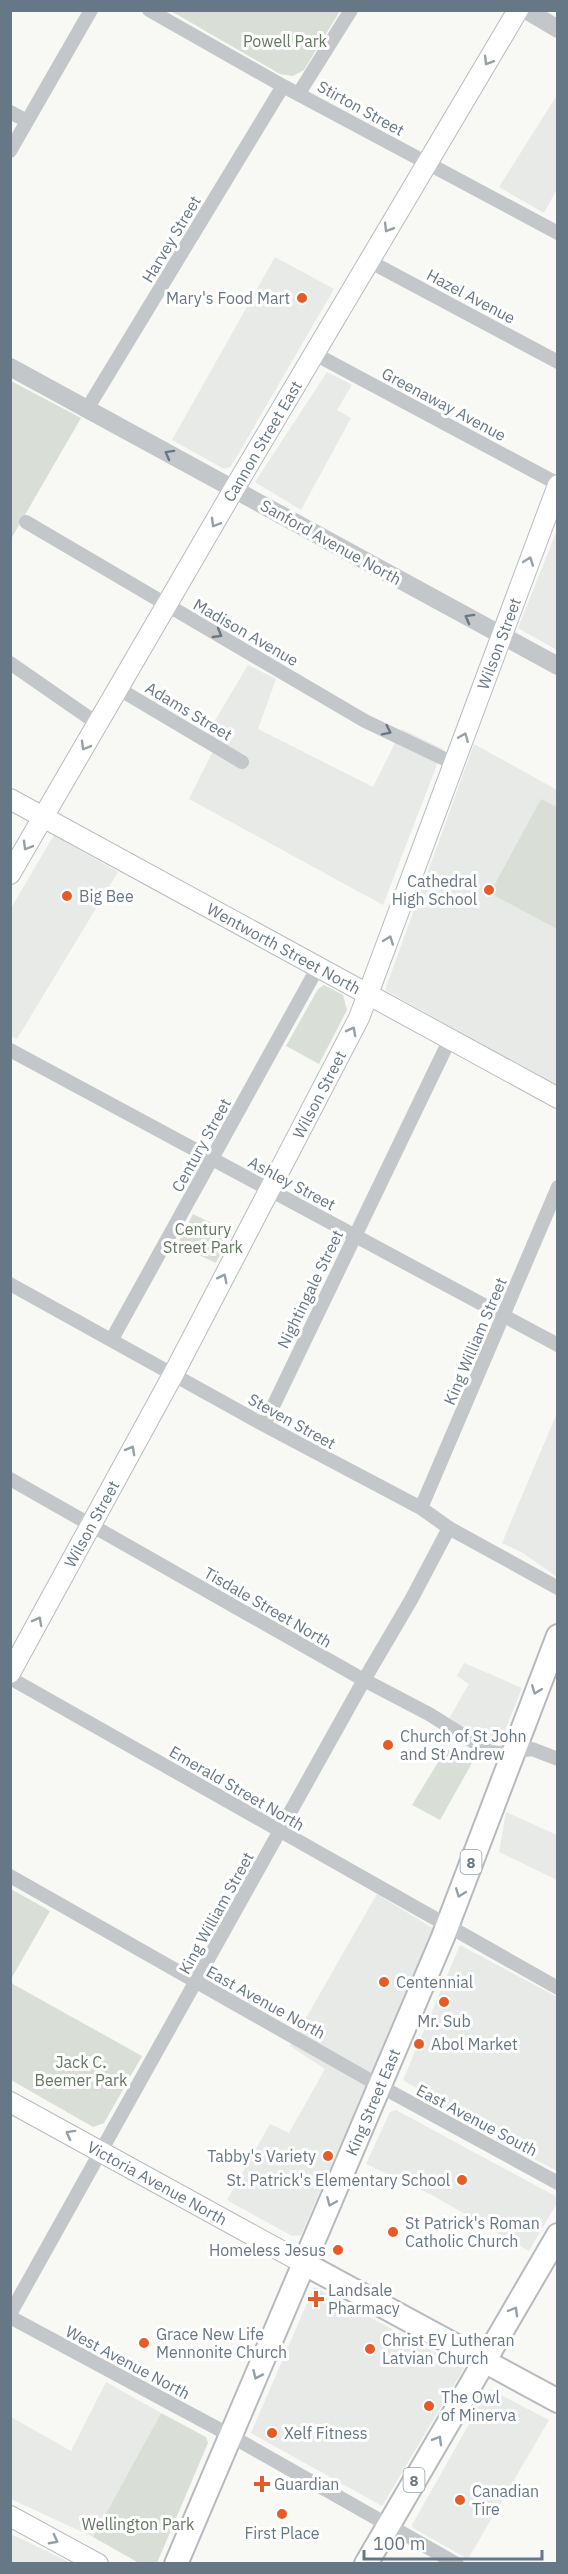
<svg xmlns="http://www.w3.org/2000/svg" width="568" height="2574" font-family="'IBM Plex Sans',sans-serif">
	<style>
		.built { fill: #e8eae8 }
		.green { fill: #d9dfd6 }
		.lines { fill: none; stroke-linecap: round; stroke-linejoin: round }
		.secondary-casing { stroke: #b7bcc1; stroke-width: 22 }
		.primary-casing { stroke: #b6babe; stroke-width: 26 }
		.minor { stroke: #c3c7ca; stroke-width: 14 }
		.tertiary { stroke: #c3c7ca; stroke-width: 18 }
		.secondary { stroke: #fff; stroke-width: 20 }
		.primary { stroke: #fff; stroke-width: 22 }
		.oneway { stroke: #94a0aa }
		.oneway2 { stroke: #667786 }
		.poi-dot { fill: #e65b27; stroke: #fff; stroke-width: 2 }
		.labels { text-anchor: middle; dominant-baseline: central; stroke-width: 6; stroke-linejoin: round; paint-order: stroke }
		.shield { fill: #fff; stroke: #94a0aa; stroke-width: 1.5 }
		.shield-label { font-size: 15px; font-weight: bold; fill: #667786 }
		.park-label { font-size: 16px; fill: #657861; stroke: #fff }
		.street-label { font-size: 16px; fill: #667786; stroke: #fff }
		.poi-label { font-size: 16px; fill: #667786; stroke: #fff; text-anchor: start }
	</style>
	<rect width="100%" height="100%" fill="#f8f8f5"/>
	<path class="built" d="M 557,95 L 557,189 L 544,213 L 499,187 Z
		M 275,257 L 334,289 L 233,463 L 230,467 L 224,469 L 172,440 Z
		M 327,372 L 352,385 L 337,410 L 351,418 L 301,510 L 255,482 Z
		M 557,530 L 558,650 L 557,650 L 518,628 Z
		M 248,665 L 276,679 L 258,729 L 373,787 L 402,729 L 443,749 L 383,905 L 189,799 L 213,751 L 201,744 Z
		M 474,744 L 557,790 L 557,1086 L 385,990 Z
		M 54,835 L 118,872 L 17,1039 L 11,1036 L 11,908 Z
		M 557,1413 L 557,1577 L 523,1553 L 502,1543 Z
		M 464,1663 L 522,1688 L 500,1743 L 448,1720 L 469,1684 L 457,1676 Z
		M 506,1812 L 557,1835 L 557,1880 L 499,1852 Z
		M 377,1894 L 434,1929 L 301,2235 L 292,2236 L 227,2200 L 270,2124 L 289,2133 L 325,2069 L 290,2046 Z
		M 460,1945 L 557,1997 L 557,2171 L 523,2153 L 403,2080 Z
		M 396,2110 L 555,2196 L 557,2203 L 529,2251 L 432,2195 L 366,2164 L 390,2112 Z
		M 314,2287 L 464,2368 L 382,2506 L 251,2433 Z
		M 106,2382 L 161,2413 L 93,2537 L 11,2499 L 11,2417 L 71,2451 Z
		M 491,2390 L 549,2420 L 468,2559 L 413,2528 L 412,2525 L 486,2394 Z
		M 10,2534 L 11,2534 L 71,2563 L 11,2563 Z"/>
	<path class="green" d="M 171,11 L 340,11 L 304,70 L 293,76 L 280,74 Z
		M 11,381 L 81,418 L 11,539 Z
		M 541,799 L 557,807 L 557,929 L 490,893 Z
		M 324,985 L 343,995 L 347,1010 L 319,1064 L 286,1046 L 318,989 Z
		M 193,1214 L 230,1232 L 216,1263 L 177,1245 Z
		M 446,1749 L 472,1763 L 440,1820 L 412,1805 Z
		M 11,1889 L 50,1911 L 11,1979 Z
		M 11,1983 L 142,2056 L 104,2123 L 93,2127 L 11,2080 Z
		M 161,2413 L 206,2437 L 208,2443 L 157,2563 L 139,2563 L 93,2537 Z"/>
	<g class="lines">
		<defs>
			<g id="secondary">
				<path id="s1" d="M 10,799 L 558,1098"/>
				<path id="s2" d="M 10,874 L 234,489 L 518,10"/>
				<path id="s3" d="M 10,1673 L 174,1373 L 359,1018 L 558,485"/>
				<path id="s4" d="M 10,2102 L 305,2264"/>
				<path d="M 10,2516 L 98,2564"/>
			</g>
			<g id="primary">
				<path d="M 305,2264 L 558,2401"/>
				<path id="s5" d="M 176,2564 L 443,1937 L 558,1636"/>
				<path d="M 366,2564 L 558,2235"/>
			</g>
		</defs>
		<use href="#secondary" class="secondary-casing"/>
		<use href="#primary" class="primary-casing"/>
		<path class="minor" d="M 149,10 L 283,86 L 558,233
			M 299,93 L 351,10
			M 10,112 L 27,121
			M 10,151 L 91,10
			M 369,261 L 558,362
			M 315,354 L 558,484
			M 87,409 L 283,86
			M 26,522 L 365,721 L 453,763
			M 10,663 L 98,724
			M 119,689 L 242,762
			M 10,1050 L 558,1345
			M 10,1284 L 264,1425 L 421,1508 L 449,1528 L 558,1588
			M 112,1339 L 318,967
			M 264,1425 L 450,1039
			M 10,1479 L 364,1680 L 429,1714 L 490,1752 L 501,1753 L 532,1749 L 558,1759
			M 421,1508 L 558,1187
			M 10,1678 L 558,1988
			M 10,1876 L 380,2086 L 558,2183
			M 10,2314 L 364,1680 L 411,1600 L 449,1528
			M 10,2317 L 224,2432 L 457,2564"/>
		<path class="tertiary" d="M 526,10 L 558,29
			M 10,367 L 558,666"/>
		<use href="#secondary" class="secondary"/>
		<use href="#primary" class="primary"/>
	</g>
	<defs><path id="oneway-chevron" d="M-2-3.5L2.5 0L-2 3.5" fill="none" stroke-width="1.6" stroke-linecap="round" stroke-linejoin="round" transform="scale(1.5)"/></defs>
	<g class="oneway">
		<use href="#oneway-chevron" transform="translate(488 61) rotate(121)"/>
		<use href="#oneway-chevron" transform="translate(388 228) rotate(121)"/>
		<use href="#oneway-chevron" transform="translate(215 523) rotate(120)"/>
		<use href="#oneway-chevron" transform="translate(529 561) rotate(-70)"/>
		<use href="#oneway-chevron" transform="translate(464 737) rotate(-68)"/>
		<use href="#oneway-chevron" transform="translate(85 746) rotate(120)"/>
		<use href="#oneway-chevron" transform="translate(27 846) rotate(120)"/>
		<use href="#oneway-chevron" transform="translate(389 940) rotate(-70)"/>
		<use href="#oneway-chevron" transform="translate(352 1031) rotate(-62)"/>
		<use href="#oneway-chevron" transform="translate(223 1278) rotate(-63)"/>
		<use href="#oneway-chevron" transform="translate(131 1450) rotate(-61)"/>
		<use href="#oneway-chevron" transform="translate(38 1621) rotate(-62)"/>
		<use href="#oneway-chevron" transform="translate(536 1690) rotate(111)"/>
		<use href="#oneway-chevron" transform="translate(460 1893) rotate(111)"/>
		<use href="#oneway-chevron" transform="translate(70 2134) rotate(-151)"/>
		<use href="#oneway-chevron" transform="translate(331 2202) rotate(113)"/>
		<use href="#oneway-chevron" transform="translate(514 2311) rotate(-60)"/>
		<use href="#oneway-chevron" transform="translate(257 2375) rotate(114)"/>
		<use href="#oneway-chevron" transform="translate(438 2440) rotate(-60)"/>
		<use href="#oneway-chevron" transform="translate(54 2540) rotate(28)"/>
	</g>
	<g class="oneway2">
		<use href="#oneway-chevron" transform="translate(169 454) rotate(-151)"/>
		<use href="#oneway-chevron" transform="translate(469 618) rotate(-151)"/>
		<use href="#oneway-chevron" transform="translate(218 634) rotate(30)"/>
		<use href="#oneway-chevron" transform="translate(387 731) rotate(26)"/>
	</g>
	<g class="poi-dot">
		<circle cx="302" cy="298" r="6"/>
		<circle cx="489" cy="890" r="6"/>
		<circle cx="67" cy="896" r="6"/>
		<circle cx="388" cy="1745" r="6"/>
		<circle cx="384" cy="1982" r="6"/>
		<circle cx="444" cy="2002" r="6"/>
		<circle cx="419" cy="2044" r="6"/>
		<circle cx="328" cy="2156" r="6"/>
		<circle cx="462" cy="2180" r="6"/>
		<circle cx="393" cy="2232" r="6"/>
		<circle cx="338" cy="2250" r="6"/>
		<path d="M313 2290h6v6h6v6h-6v6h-6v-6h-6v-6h6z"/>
		<circle cx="144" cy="2343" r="6"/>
		<circle cx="370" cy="2349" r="6"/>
		<circle cx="429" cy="2406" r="6"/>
		<circle cx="272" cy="2433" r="6"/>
		<path d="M259 2475h6v6h6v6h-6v6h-6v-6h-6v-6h6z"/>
		<circle cx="460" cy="2500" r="6"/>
		<circle cx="282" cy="2514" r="6"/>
	</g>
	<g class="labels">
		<g class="shield">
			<rect x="460.5" y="1850" width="21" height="24" rx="4.5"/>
			<rect x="403.5" y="2468" width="21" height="24" rx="4.5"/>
		</g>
		<g class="shield-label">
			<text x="471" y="1862">8</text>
			<text x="414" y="2480">8</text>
		</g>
		<g class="park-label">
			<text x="285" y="41">Powell Park</text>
			<text x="203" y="1229">Century<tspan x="203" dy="18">Street Park</tspan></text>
			<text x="81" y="2062">Jack C.<tspan x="81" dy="18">Beemer Park</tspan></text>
			<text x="138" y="2524">Wellington Park</text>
		</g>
		<g class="street-label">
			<text transform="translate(361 108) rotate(29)">Stirton Street</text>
			<text transform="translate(171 239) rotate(-59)">Harvey Street</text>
			<text transform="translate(471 296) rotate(28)">Hazel Avenue</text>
			<text transform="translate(444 404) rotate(28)">Greenaway Avenue</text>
			<text stroke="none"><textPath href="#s2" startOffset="501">Cannon Street East</textPath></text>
			<text transform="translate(331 542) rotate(29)">Sanford Avenue North</text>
			<text transform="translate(246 632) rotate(30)">Madison Avenue</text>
			<text stroke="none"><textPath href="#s3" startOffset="1142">Wilson Street</textPath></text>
			<text transform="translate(189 711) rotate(31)">Adams Street</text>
			<text stroke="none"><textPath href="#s1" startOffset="312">Wentworth Street North</textPath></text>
			<text stroke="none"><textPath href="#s3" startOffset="656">Wilson Street</textPath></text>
			<text transform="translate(201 1145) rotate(-61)">Century Street</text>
			<text transform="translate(292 1183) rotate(28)">Ashley Street</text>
			<text transform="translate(310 1289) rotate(-64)">Nightingale Street</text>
			<text transform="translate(475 1341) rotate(-67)">King William Street</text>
			<text transform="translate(292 1421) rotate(29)">Steven Street</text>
			<text stroke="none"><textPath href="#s3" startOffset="170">Wilson Street</textPath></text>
			<text transform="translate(268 1607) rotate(30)">Tisdale Street North</text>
			<text transform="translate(237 1788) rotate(30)">Emerald Street North</text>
			<text transform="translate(216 1913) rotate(-61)">King William Street</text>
			<text transform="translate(266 2002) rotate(29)">East Avenue North</text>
			<text stroke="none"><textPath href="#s5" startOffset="502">King Street East</textPath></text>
			<text transform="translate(477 2120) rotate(28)">East Avenue South</text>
			<text stroke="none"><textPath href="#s4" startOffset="168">Victoria Avenue North</textPath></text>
			<text transform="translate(128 2362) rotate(28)">West Avenue North</text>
		</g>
		<g class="poi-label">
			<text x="290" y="298" text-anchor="end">Mary's Food Mart</text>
			<text x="477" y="881" text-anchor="end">Cathedral<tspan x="477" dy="18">High School</tspan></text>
			<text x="79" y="896">Big Bee</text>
			<text x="400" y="1736">Church of St John<tspan x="400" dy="18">and St Andrew</tspan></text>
			<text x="396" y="1982">Centennial</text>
			<text x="444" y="2021" text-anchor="middle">Mr. Sub</text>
			<text x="431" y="2044">Abol Market</text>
			<text x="316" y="2156" text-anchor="end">Tabby's Variety</text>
			<text x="450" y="2180" text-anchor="end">St. Patrick's Elementary School</text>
			<text x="405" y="2223">St Patrick's Roman<tspan x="405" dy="18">Catholic Church</tspan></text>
			<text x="326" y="2250" text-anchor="end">Homeless Jesus</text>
			<text x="328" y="2290">Landsale<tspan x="328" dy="18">Pharmacy</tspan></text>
			<text x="156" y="2334">Grace New Life<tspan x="156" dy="18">Mennonite Church</tspan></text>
			<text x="382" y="2340">Christ EV Lutheran<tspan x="382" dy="18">Latvian Church</tspan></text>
			<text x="441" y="2397">The Owl<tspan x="441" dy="18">of Minerva</tspan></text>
			<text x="284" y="2433">Xelf Fitness</text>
			<text x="274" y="2484">Guardian</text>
			<text x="472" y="2491">Canadian<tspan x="472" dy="18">Tire</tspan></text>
			<text x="282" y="2533" text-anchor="middle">First Place</text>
		</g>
	</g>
	<rect width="568" height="2574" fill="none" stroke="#667786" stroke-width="24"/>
	<path d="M364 2550v9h178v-9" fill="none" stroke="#667786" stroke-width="3"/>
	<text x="373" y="2550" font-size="18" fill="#667786" stroke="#ffffff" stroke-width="4.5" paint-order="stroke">100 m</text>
</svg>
